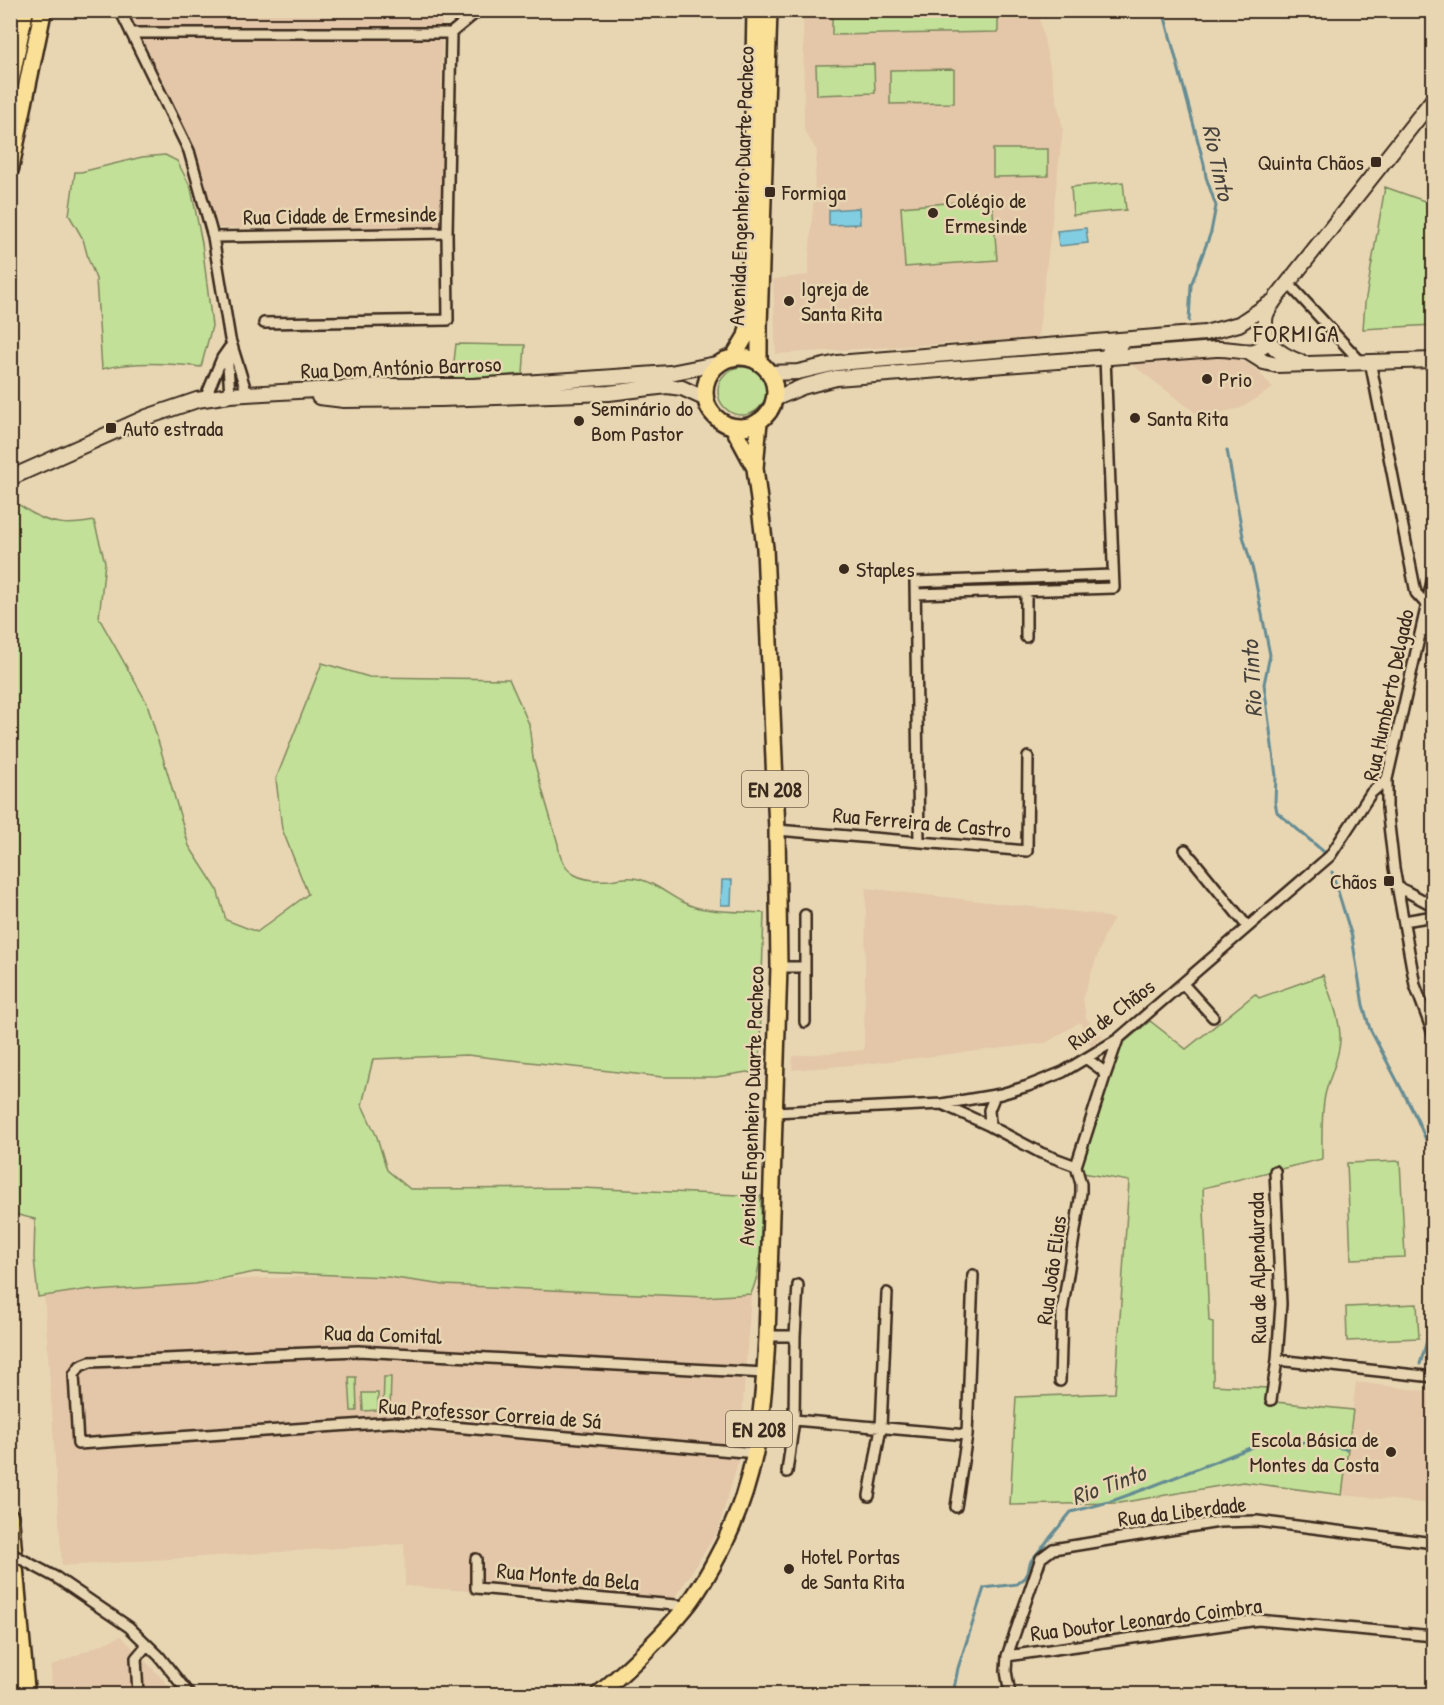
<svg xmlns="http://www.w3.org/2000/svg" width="1444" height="1705" font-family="'Patrick Hand',sans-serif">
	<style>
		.built { fill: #e3c7a8 }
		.green { fill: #c2e098; stroke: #7e855b; stroke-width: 1.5 }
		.water { fill: #81cde1; stroke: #658c93; stroke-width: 1.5 }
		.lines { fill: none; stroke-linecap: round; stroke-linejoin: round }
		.stream { stroke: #658c93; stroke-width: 3 }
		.street-casing { stroke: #3b2a1e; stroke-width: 14 }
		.secondary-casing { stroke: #3b2a1e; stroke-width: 18 }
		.primary-casing { stroke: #3b2a1e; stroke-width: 20 }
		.highway-casing { stroke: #3b2a1e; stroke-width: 21 }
		.street { stroke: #e8d6b3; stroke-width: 9 }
		.secondary { stroke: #e8d6b3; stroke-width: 14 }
		.primary { stroke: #fadf96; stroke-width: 15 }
		.highway { stroke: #fadf96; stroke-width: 16 }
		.street-bridge-casing { stroke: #3b2a1e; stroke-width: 14; stroke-linecap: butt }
		.street-bridge { stroke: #e8d6b3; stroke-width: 9 }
		.poi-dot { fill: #3b2a1e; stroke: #e8d6b3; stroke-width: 2 }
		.labels { text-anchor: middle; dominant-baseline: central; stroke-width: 5; stroke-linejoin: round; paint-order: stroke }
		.shield { fill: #e8d6b3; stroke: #6f5e4b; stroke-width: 1.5 }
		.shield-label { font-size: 21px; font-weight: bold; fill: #3b2a1e }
		.poi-label { font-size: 22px; fill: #3b2a1e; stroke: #e8d6b3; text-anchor: start }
		.street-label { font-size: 22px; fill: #3b2a1e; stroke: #e8d6b3 }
		.water-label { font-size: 24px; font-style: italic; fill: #46423b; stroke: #e8d6b3 }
		.neighbourhood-label { font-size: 24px; letter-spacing: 1.5px; fill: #3b2a1e; stroke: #e8d6b3 }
	</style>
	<rect width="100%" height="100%" fill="#e8d6b3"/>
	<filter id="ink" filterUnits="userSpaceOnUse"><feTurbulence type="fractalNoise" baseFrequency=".0167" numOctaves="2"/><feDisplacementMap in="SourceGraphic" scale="12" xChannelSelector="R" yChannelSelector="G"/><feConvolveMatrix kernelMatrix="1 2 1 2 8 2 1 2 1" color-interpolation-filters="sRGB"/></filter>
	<g filter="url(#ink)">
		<path class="built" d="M 129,11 L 442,11 L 441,227 L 218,228 L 195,149 Z
			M 803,11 L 1038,11 L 1063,129 L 1038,338 L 776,354 L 773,279 L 808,275 L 817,151 L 804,130 Z
			M 1225,357 L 1247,363 L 1257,370 L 1273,388 L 1241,408 L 1201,417 L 1130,363 Z
			M 866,888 L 1094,914 L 1114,919 L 1105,934 L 1083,997 L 1086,1018 L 1103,1037 L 1091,1047 L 1080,1022 L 1046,1043 L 864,1064 L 792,1070 L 793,1056 L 864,1050 Z
			M 386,1274 L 751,1294 L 739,1458 L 718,1531 L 669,1607 L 405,1586 L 404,1544 L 62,1566 L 44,1293 L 240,1279 Z
			M 1356,1382 L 1433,1392 L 1433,1504 L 1342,1495 Z
			M 121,1636 L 177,1694 L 52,1694 L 51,1666 Z"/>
		<path class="green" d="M 832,11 L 998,11 L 998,32 L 832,35 Z
			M 874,64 L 875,93 L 817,95 L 816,65 Z
			M 954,69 L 954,103 L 890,104 L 890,70 Z
			M 993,149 L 1048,149 L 1048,176 L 993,177 Z
			M 165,155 L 177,161 L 191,188 L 202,243 L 212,326 L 201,367 C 170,363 132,361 102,369 L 96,279 L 88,258 L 83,239 L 69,215 L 75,172 L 81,172 L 142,157 Z
			M 1123,182 L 1126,210 L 1073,215 L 1071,187 Z
			M 1385,187 L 1433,204 L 1433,325 L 1363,329 L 1365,303 Z
			M 992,199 L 997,260 L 905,267 L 901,207 Z
			M 456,344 L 525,345 L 523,374 L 452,379 Z
			M718 391a24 24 0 1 1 48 0a24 24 0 1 1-48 0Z
			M 10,502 C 21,504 23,508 32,513 C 52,526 72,525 94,521 L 105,562 L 99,618 L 147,703 L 189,846 L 217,889 L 226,920 L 257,932 L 308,894 L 282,829 L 276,779 L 322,663 L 369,677 L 509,679 L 529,724 L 533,758 L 558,844 C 561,876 582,882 610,880 C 617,879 626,877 633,878 C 657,881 673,901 695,907 C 717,913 741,911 764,913 L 759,1074 L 747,1072 L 716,1077 L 662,1077 L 467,1055 L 373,1059 L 362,1105 L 377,1137 L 387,1170 L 410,1189 L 582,1188 L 761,1196 C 761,1229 764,1263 751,1294 L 704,1297 L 444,1285 L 388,1277 L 255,1272 L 195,1284 L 96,1291 L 90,1289 L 38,1297 L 34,1258 L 35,1219 L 10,1213 Z
			M 1323,975 C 1330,996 1341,1019 1340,1041 C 1339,1060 1329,1077 1325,1095 C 1321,1116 1322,1138 1322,1159 L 1203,1188 L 1209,1321 L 1213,1322 L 1213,1385 L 1267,1388 L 1266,1401 L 1353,1410 L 1342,1495 L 1243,1482 L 1119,1503 L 1010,1505 L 1016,1397 L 1115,1393 L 1129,1181 L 1083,1173 L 1082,1163 L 1121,1045 L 1150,1021 L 1186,1049 L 1255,994 L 1259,998 Z
			M 1400,1161 L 1405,1257 L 1351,1259 L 1347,1163 Z
			M 1417,1304 L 1419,1338 L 1347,1341 L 1346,1307 Z
			M 349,1377 L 356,1377 L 357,1411 L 351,1411 Z
			M 384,1377 L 391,1377 L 390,1410 L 383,1410 Z
			M 362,1393 L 378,1393 L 378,1410 L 363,1411 Z"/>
		<path class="water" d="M 859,208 L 860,224 L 829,225 L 829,210 Z
			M 1086,228 L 1088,243 L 1059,246 L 1057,231 Z
			M 722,880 L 732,880 L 731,905 L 721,905 Z"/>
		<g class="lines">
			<path class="stream" d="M 1163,10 L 1204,164 L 1206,177 L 1216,206 L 1211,232 L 1191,285 L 1189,321
				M 1227,450 L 1243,536 L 1254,574 L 1270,655 L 1264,684 L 1276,776 L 1275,802 L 1277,812 L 1324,852
				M 1332,872 L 1352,937 L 1363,1005 L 1370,1029 L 1416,1117 L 1434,1158
				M 1420,1364 L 1434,1318
				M 953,1694 L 958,1668 L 984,1588 L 1017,1584 L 1025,1578 L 1031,1561 L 1071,1512 L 1109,1502 L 1145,1489 L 1268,1441 L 1316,1443 L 1346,1449"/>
			<defs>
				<path id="street" d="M 120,10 L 189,151 L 213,237 L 230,339 L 247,394
					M 131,33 L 451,33
					M 451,33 L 479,10
					M 213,237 L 447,233
					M 1288,283 L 1360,361
					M 264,323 L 448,320 L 447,233 L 451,33
					M 229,350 L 228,365 L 230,395
					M 1370,361 L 1416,593 L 1426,604
					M 205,399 L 222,358 L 229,348
					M 1434,573 L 1387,779 L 1387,808 L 1394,868 L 1415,985 L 1434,1036
					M 1026,592 L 1026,637
					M 916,594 L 1114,588 L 1105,357 L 1108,348 L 1122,346
					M 1421,631 L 1434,629
					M 777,830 L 1027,851 L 1028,757
					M 919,841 L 915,582 L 1113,575
					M 1185,850 L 1247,926
					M 1398,887 L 1434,906
					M 1404,921 L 1434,916
					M 779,967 L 805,967
					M 1183,984 L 1213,1017
					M 805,1022 L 805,915
					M 1087,1059 L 1102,1070 L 1105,1076 L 1118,1039
					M 942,1104 L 990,1126 L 989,1110 L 995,1095
					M 774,1112 L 942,1104 L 1001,1094 L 1028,1086 L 1063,1072 L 1118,1039 L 1330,856 L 1371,793 L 1387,779
					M 990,1126 L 1041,1153 L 1076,1166
					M 1076,1166 L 1105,1076
					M 767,1336 L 795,1336 L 794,1420 L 967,1435 L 973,1275
					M 795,1336 L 798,1285
					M 1277,1360 L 1434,1377
					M 1060,1381 L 1062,1312 L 1081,1193 L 1081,1184 L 1076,1166
					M 1271,1400 L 1277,1360 L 1281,1304 L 1275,1171
					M 756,1453 L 394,1422 L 78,1444 L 74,1375 L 80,1366 L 90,1362 L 358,1351 L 765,1373
					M 787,1472 L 794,1420
					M 869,1496 L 881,1427 L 887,1293
					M 956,1507 L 967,1435
					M 476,1559 L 476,1588 L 687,1606
					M 57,1578 L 129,1627 L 159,1656 L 189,1694
					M 1007,1656 L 1258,1620 L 1434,1636
					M 138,1694 L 136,1658 L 147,1645
					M 1010,1694 L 1006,1671 L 1007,1656 L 1041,1558 L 1053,1549 L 1219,1522 L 1257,1521 L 1434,1543"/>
				<path id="secondary" d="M 1266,336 C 1273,350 1286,357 1300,362
					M 1248,352 L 1264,362 L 1277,365 L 1434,360
					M 769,373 L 798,372 L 837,363 L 1205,333 L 1239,324 L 1272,302
					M 319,397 L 344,400 L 441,399 L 609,393 L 667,386 L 682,388 L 706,399
					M 774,399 L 802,387 L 836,378 L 1216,349 C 1227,348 1246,353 1254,351 C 1272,347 1262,327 1266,315 C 1268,309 1272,304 1276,298 L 1434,98
					M 10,478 L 147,417 L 197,400 L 230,395 L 382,386 L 474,386 L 586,379 L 670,373 L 721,363"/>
				<path id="primary" d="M705 392a35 35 0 1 1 70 0a35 35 0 1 1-70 0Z
					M 733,358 L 746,336 L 749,323 L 755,10
					M 759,363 L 759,326 L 769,10
					M 733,427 L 755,468
					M 599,1694 C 630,1667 660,1639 686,1607 C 697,1594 705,1579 713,1565 C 756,1489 763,1421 767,1336 L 779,967 L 777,830 L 765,548 L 755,468 L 759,421"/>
				<path id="highway" d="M 10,83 L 25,10
					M 10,169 L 43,10
					M 10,1517 L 26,1694"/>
			</defs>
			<use href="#street" class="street-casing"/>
			<use href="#secondary" class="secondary-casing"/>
			<use href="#primary" class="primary-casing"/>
			<use href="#highway" class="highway-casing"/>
			<use href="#street" class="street"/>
			<use href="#secondary" class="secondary"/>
			<use href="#primary" class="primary"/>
			<use href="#highway" class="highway"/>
			<defs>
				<path id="street-bridge" d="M 10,1553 L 57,1578"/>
			</defs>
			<use href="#street-bridge" class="street-bridge-casing"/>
			<use href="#street-bridge" class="street-bridge"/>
		</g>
	</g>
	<g class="poi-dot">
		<rect x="1370" y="156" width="12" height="12" rx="3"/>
		<rect x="764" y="186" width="12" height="12" rx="3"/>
		<circle cx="933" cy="213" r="6"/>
		<circle cx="789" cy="301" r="6"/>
		<circle cx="1207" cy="379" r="6"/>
		<circle cx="1135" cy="418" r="6"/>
		<circle cx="579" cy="421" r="6"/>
		<rect x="105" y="422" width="12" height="12" rx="3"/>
		<circle cx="844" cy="569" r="6"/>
		<rect x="1383" y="875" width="12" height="12" rx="3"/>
		<circle cx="1391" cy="1452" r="6"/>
		<circle cx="789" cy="1569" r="6"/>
	</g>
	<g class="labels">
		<g class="shield">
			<rect x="742" y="771" width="66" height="36" rx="4.5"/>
			<rect x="726" y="1411" width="66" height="36" rx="4.5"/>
		</g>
		<g class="shield-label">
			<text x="775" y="789">EN 208</text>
			<text x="759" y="1429">EN 208</text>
		</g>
		<g class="poi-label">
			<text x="1364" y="162" text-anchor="end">Quinta Chãos</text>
			<text x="782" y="192">Formiga</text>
			<text x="945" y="200">Colégio de<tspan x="945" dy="25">Ermesinde</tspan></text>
			<text x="801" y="288">Igreja de<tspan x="801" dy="25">Santa Rita</tspan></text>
			<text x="1219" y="379">Prio</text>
			<text x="591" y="408">Seminário do<tspan x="591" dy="25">Bom Pastor</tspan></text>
			<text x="1147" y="418">Santa Rita</text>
			<text x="123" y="428">Auto estrada</text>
			<text x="856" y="569">Staples</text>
			<text x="1377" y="881" text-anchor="end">Chãos</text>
			<text x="1379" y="1439" text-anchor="end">Escola Básica de<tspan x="1379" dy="25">Montes da Costa</tspan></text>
			<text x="801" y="1556">Hotel Portas<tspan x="801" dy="25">de Santa Rita</tspan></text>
		</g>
		<g class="street-label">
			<text transform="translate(741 186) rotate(-88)">Avenida Engenheiro Duarte Pacheco</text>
			<text transform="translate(340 215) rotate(-1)">Rua Cidade de Ermesinde</text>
			<text transform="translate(401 367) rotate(-2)">Rua Dom António Barroso</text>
			<text transform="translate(1388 695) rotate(-78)">Rua Humberto Delgado</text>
			<text transform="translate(922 822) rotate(5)">Rua Ferreira de Castro</text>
			<text transform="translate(1111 1014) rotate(-37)">Rua de Chãos</text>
			<text transform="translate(751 1106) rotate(-88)">Avenida Engenheiro Duarte Pacheco</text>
			<text transform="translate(1257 1268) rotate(-91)">Rua de Alpendurada</text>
			<text transform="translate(1051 1270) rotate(-82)">Rua João Elias</text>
			<text transform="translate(383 1334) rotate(2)">Rua da Comital</text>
			<text transform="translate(490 1413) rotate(4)">Rua Professor Correia de Sá</text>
			<text transform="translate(1182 1511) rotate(-7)">Rua da Liberdade</text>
			<text transform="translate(568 1576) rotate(5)">Rua Monte da Bela</text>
			<text transform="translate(1146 1619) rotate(-7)">Rua Doutor Leonardo Coimbra</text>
		</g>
		<g class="water-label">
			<text transform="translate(1219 162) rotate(78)">Rio Tinto</text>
			<text transform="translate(1251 679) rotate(-93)">Rio Tinto</text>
			<text transform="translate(1108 1484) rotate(-20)">Rio Tinto</text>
		</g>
		<g class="neighbourhood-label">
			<text x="1297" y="333">FORMIGA</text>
		</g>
	</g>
	<rect width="1444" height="1705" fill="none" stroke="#e8d6b3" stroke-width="36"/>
	<rect x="18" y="18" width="1408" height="1669" fill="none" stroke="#3b2a1e" stroke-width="2" filter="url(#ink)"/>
</svg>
